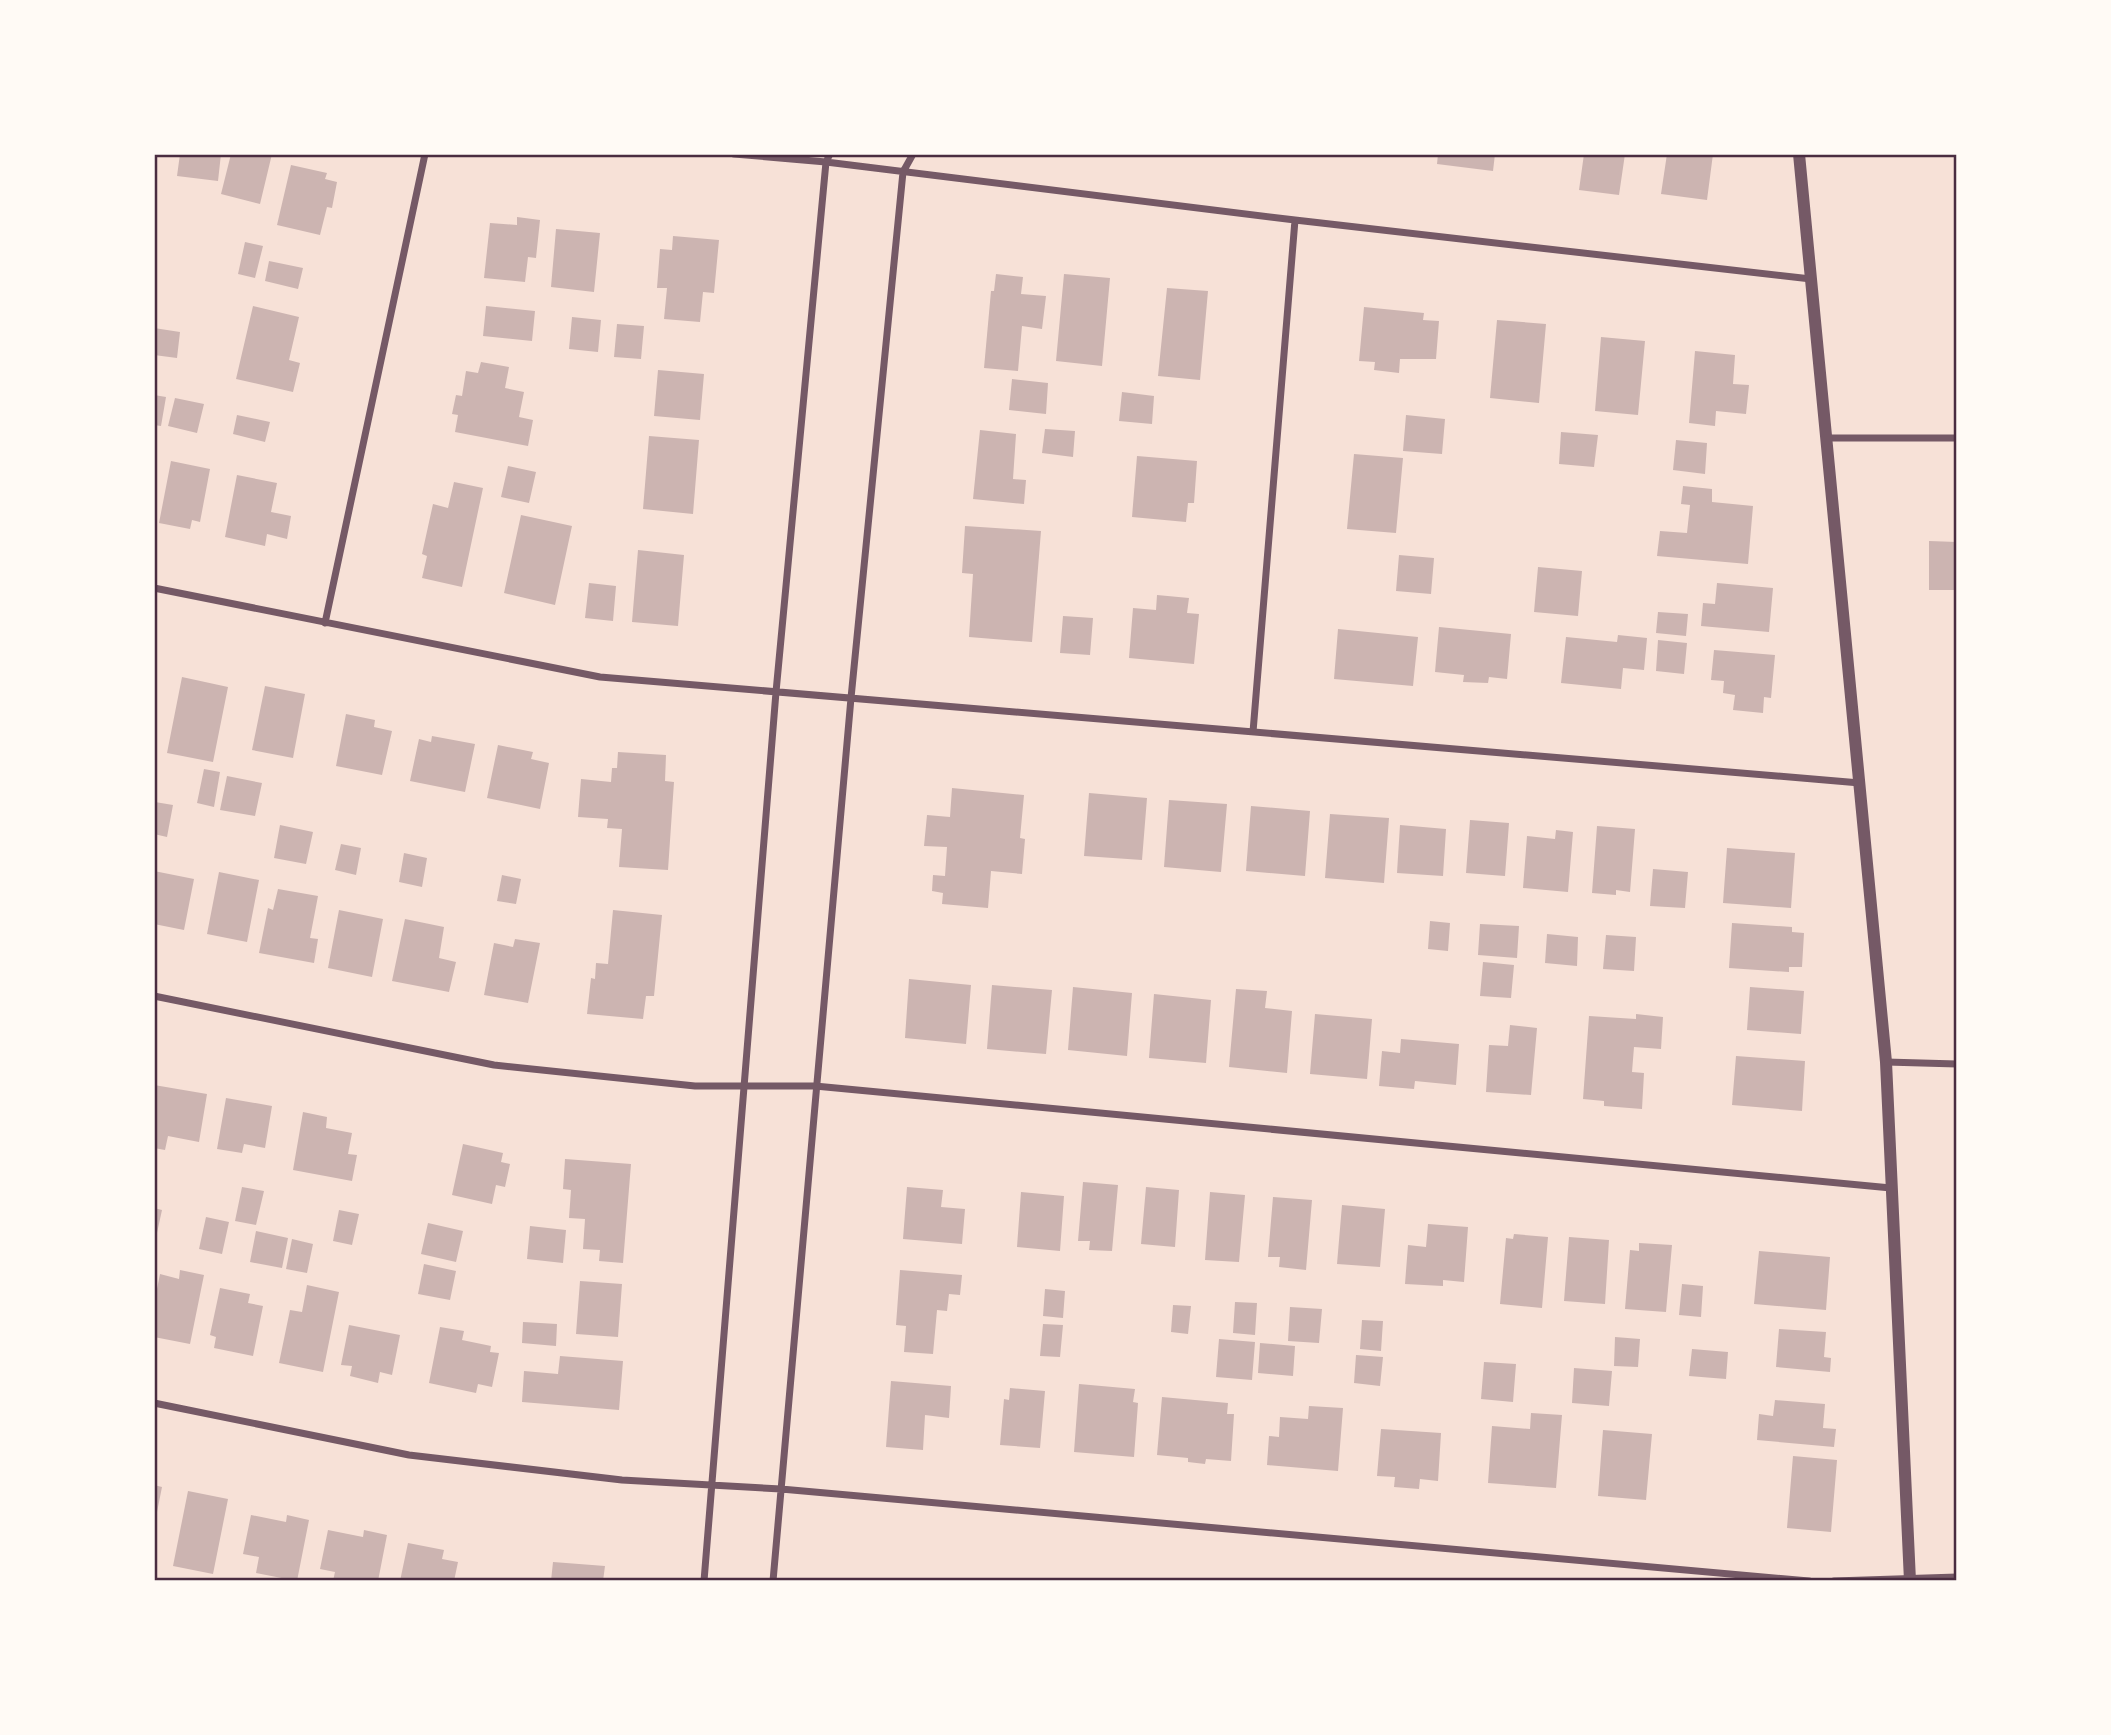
<svg xmlns="http://www.w3.org/2000/svg" width="2111" height="1735" font-family="'Exo 2',sans-serif">
	<style>
		.building { fill: #ccb4b1 }
		.lines { fill: none; stroke-linecap: round; stroke-linejoin: round }
		.minor { stroke: #755966; stroke-width: 7 }
		.tertiary { stroke: #755966; stroke-width: 12 }
		.neatline { fill: none; stroke: #4a2c40; stroke-width: 2.5 }
	</style>
	<rect width="100%" height="100%" fill="#f7e1d7"/>
	<path class="building" d="M180 154H221L218 181 177 176Z
		M231 154H272L260 204 221 194Z
		M1438 154H1495L1493 171 1437 164Z
		M1584 154H1625L1619 195 1579 190Z
		M1667 154H1713L1707 200 1661 194Z
		M291 165 327 173 325 179 337 182 332 208 327 207 320 235 277 225Z
		M517 217 540 220 536 258 528 257 525 282 484 278 490 223 517 225Z
		M556 229 600 233 594 292 551 287Z
		M673 236 719 240 714 293 703 292 700 322 664 319 667 288H657L660 249 672 250Z
		M245 242 263 246 255 278 238 274Z
		M269 261 303 268 298 289 265 281Z
		M996 274 1023 277 1021 294 1046 296 1042 329 1022 326 1018 371 984 368 991 291H994Z
		M1064 274 1110 278 1102 366 1056 361Z
		M1167 288 1208 291 1200 380 1158 376Z
		M253 306 299 317 289 360 300 363 293 392 236 379Z
		M486 306 535 311 532 341 483 336Z
		M1364 307 1424 313 1423 320 1439 321 1436 359H1400L1399 373 1374 370 1375 362 1359 361Z
		M572 317 601 320 598 352 569 349Z
		M1497 320 1546 324 1539 403 1490 398Z
		M617 324 644 326 641 359 614 357Z
		M154 328 180 332 177 358 154 355Z
		M1601 337 1645 341 1638 415 1595 411Z
		M1695 351 1735 355 1733 384 1749 385 1746 414 1716 411 1715 426 1689 423Z
		M481 362 509 367 505 388 524 392 519 417 533 420 528 446 455 432 458 415 452 414 456 395 462 396 466 371 478 373Z
		M658 370 704 374 700 420 654 416Z
		M1012 379 1048 383 1046 414 1009 410Z
		M1122 392 1154 396 1152 424 1119 421Z
		M154 395 166 397 161 426 154 425Z
		M175 398 204 404 197 433 168 426Z
		M237 415 270 422 265 442 233 434Z
		M1406 415 1445 419 1442 454 1403 451Z
		M1045 429 1075 431 1073 457 1042 453Z
		M980 430 1016 434 1013 479 1026 480 1024 504 973 499Z
		M1561 432 1598 435 1594 467 1559 464Z
		M649 436 699 440 693 514 643 509Z
		M1676 440 1707 443 1705 474 1673 470Z
		M1354 454 1403 458 1396 533 1347 529Z
		M1137 456 1197 461 1194 503H1188L1186 522 1132 517Z
		M171 461 210 469 200 522 192 520 190 529 159 523Z
		M508 466 536 472 529 503 501 497Z
		M237 475 277 483 271 512 291 516 287 539 267 534 265 546 225 537Z
		M454 482 483 488 462 587 422 578 427 556 422 554 433 504 448 508Z
		M1683 486 1712 489V502L1753 506 1748 564 1657 556 1660 531 1687 533 1690 505 1681 504Z
		M521 515 572 526 555 605 504 593Z
		M965 526 1041 531 1032 642 969 637 973 574 962 573Z
		M1929 541 1957 542V590H1929Z
		M638 550 684 555 678 626 632 622Z
		M1399 555 1434 558 1431 594 1396 591Z
		M1538 567 1582 571 1578 616 1534 612Z
		M589 583 616 586 613 621 585 618Z
		M1717 583 1773 588 1769 632 1701 626 1703 603 1715 604Z
		M1157 595 1189 598 1187 613 1199 614 1194 664 1129 658 1133 608 1156 610Z
		M1658 612 1688 614 1686 636 1656 633Z
		M1063 616 1093 618 1090 655 1060 653Z
		M1439 627 1511 634 1507 679 1489 677 1488 683 1463 682 1464 675 1435 672Z
		M1338 629 1418 637 1413 686 1334 679Z
		M1618 635 1647 638 1644 670 1623 668 1621 689 1561 683 1566 637 1617 642Z
		M1658 640 1687 643 1684 674 1656 671Z
		M1714 650 1775 655 1771 698 1764 697 1763 713 1733 710 1735 695 1723 693 1724 681 1711 680Z
		M182 677 228 687 213 762 167 753Z
		M265 686 305 694 293 758 252 750Z
		M346 714 375 720 374 727 392 731 382 775 336 766Z
		M432 736 475 744 465 792 410 781 419 739 431 742Z
		M498 745 533 752 531 759 549 763 540 809 487 798Z
		M618 752 666 755 665 781 674 782 668 870 619 867 622 829 607 828 608 819 578 817 581 779 611 782 612 768H617Z
		M204 769 220 772 214 807 197 803Z
		M227 776 262 783 255 816 220 810Z
		M952 788 1024 795 1020 838 1025 839 1022 874 991 871 988 908 942 904 943 893 932 891 933 875 945 876 947 847 924 846 927 815 950 817Z
		M1089 793 1147 798 1142 860 1084 856Z
		M1169 800 1227 804 1221 872 1164 867Z
		M155 802 173 805 167 837 154 834Z
		M1251 806 1310 811 1305 876 1246 871Z
		M1330 814 1389 818 1384 883 1325 878Z
		M1470 820 1509 823 1505 876 1466 873Z
		M280 825 313 832 306 864 274 858Z
		M1400 825 1446 829 1443 876 1397 873Z
		M1597 826 1635 829 1630 892 1616 890V895L1592 893Z
		M1556 830 1573 832 1568 892 1523 888 1527 836 1555 839Z
		M341 844 361 848 356 875 335 870Z
		M1727 848 1795 853 1791 908 1723 903Z
		M404 853 427 858 422 887 399 882Z
		M1653 869 1688 872 1685 908 1650 906Z
		M154 871 194 879 184 930 154 924Z
		M219 872 259 880 247 942 207 934Z
		M502 875 521 879 516 904 497 901Z
		M278 889 318 896 310 938 318 939 314 963 259 953 268 908 273 910Z
		M339 910 383 919 372 977 328 968Z
		M613 910 662 915 654 996H646L643 1019 587 1014 591 978 595 979 596 963 608 964Z
		M405 919 444 927 439 958 456 962 449 992 392 981Z
		M1430 921 1450 923 1448 951 1428 949Z
		M1732 923 1792 927V932L1804 933 1802 967H1789V972L1729 968Z
		M1480 924 1519 926 1517 958 1478 955Z
		M1547 934 1578 937 1577 966 1545 963Z
		M1606 935 1636 937 1634 971 1603 969Z
		M515 939 540 943 528 1003 484 995 494 943 513 947Z
		M1483 962 1514 965 1511 998 1480 996Z
		M909 979 971 985 966 1044 905 1038Z
		M992 985 1052 990 1046 1054 987 1049Z
		M1073 987 1132 993 1127 1056 1068 1050Z
		M1750 987 1804 991 1801 1034 1747 1030Z
		M1236 989 1267 991 1265 1008 1292 1011 1287 1073 1229 1067Z
		M1154 994 1211 1000 1206 1063 1149 1058Z
		M1315 1014 1372 1019 1367 1079 1310 1074Z
		M1636 1014 1663 1017 1661 1049 1634 1047 1632 1072 1644 1073 1642 1109 1604 1106V1101L1583 1099 1589 1016 1636 1019Z
		M1510 1025 1537 1028 1531 1095 1486 1092 1489 1045 1508 1046Z
		M1401 1039 1459 1044 1456 1085 1415 1081 1414 1089 1379 1086 1382 1051 1400 1053Z
		M1736 1056 1805 1061 1802 1111 1732 1105Z
		M154 1085 207 1094 199 1142 168 1136 165 1150 154 1148Z
		M226 1098 272 1106 265 1148 244 1144 242 1153 217 1149Z
		M303 1112 327 1117 326 1128 352 1133 348 1154 357 1155 352 1181 293 1170Z
		M463 1144 503 1153 501 1162 510 1164 505 1187 496 1185 492 1204 452 1195Z
		M565 1159 631 1164 623 1263 599 1261 600 1250 583 1249 585 1219 569 1218 571 1190 563 1189Z
		M1083 1182 1118 1185 1112 1251 1089 1250 1090 1241H1078Z
		M242 1187 264 1191 256 1225 235 1221Z
		M907 1187 943 1190 941 1207 965 1209 962 1244 903 1239Z
		M1146 1187 1179 1190 1175 1247 1141 1244Z
		M1021 1192 1064 1196 1060 1251 1017 1247Z
		M1210 1192 1245 1195 1239 1262 1205 1260Z
		M1273 1197 1312 1200 1306 1270 1279 1267 1280 1257H1268Z
		M1342 1205 1385 1209 1380 1267 1337 1264Z
		M154 1208 162 1210 155 1242H154Z
		M339 1210 359 1214 352 1245 333 1241Z
		M206 1217 229 1222 222 1254 199 1249Z
		M428 1223 463 1231 456 1262 421 1254Z
		M1428 1224 1468 1227 1464 1282 1443 1280V1286L1405 1284 1408 1245 1426 1247Z
		M530 1226 566 1230 563 1263 527 1259Z
		M256 1231 288 1238 282 1268 250 1262Z
		M1514 1234 1548 1237 1542 1308 1500 1304 1506 1238 1513 1239Z
		M1569 1237 1609 1240 1605 1304 1564 1301Z
		M292 1239 313 1244 307 1273 286 1269Z
		M1639 1243 1672 1245 1666 1312 1625 1309 1630 1250 1639 1251Z
		M1759 1251 1830 1257 1826 1310 1754 1304Z
		M424 1264 456 1271 450 1300 418 1294Z
		M180 1270 204 1275 190 1344 154 1337V1304L160 1274 179 1279Z
		M900 1270 962 1275 960 1295 949 1294 947 1311 937 1310 933 1354 904 1352 906 1326 896 1325Z
		M580 1281 622 1284 618 1337 576 1334Z
		M1682 1284 1703 1286 1701 1317 1679 1315Z
		M307 1285 339 1292 323 1372 279 1363 290 1310 302 1312Z
		M220 1288 250 1294 248 1303 263 1306 253 1356 214 1348 216 1337 210 1335Z
		M1045 1289 1065 1291 1063 1318 1043 1316Z
		M1235 1302 1257 1303 1255 1335 1233 1333Z
		M1173 1305 1191 1306 1188 1334 1171 1332Z
		M1290 1307 1322 1309 1319 1343 1288 1341Z
		M1362 1320 1383 1321 1381 1351 1360 1349Z
		M523 1322 557 1324 556 1346 522 1343Z
		M1043 1324 1063 1325 1060 1357 1040 1356Z
		M349 1325 400 1335 392 1375 380 1372 378 1383 350 1376 352 1366 341 1365Z
		M440 1327 464 1331 462 1340 491 1346 490 1352 499 1353 492 1387 478 1384 476 1393 429 1383Z
		M1779 1329 1826 1332 1824 1357 1831 1358 1830 1372 1776 1367Z
		M1615 1337 1640 1339 1638 1367 1614 1366Z
		M1219 1339 1255 1342 1252 1380 1216 1377Z
		M1260 1343 1295 1346 1293 1376 1258 1373Z
		M1692 1349 1728 1352 1726 1379 1689 1376Z
		M1356 1355 1383 1357 1380 1386 1354 1383Z
		M560 1356 623 1361 619 1410 522 1402 524 1371 558 1374Z
		M1484 1362 1516 1364 1513 1402 1481 1399Z
		M1574 1368 1612 1371 1609 1406 1572 1403Z
		M891 1381 951 1386 949 1418 925 1415 923 1450 886 1447Z
		M1079 1384 1135 1389 1133 1402 1138 1403 1134 1457 1074 1452Z
		M1010 1388 1045 1391 1040 1448 1000 1445 1004 1399 1009 1400Z
		M1162 1397 1228 1403 1227 1414H1234L1231 1461 1206 1459 1205 1464 1188 1462V1458L1157 1455Z
		M1775 1400 1825 1404 1823 1428 1836 1429 1834 1447 1757 1440 1759 1414 1773 1416Z
		M1309 1406 1343 1408 1338 1471 1267 1465 1269 1436 1279 1437 1280 1417 1308 1419Z
		M1531 1413 1562 1415 1556 1488 1488 1483 1492 1426 1530 1429Z
		M1381 1429 1441 1433 1438 1481 1420 1479 1419 1489 1394 1487 1395 1477 1377 1476Z
		M1603 1430 1652 1434 1646 1500 1598 1496Z
		M1793 1456 1837 1460 1831 1532 1787 1528Z
		M154 1485 162 1487 155 1522H154Z
		M188 1491 228 1499 213 1574 173 1566Z
		M251 1515 286 1522 287 1515 309 1520 297 1581 256 1573 259 1557 243 1554Z
		M328 1530 363 1537 364 1530 387 1535 378 1581H333L335 1572 320 1569Z
		M408 1543 444 1550 442 1559 458 1562 454 1581H400Z
		M553 1562 605 1566 603 1581H551Z"/>
	<g class="lines">
		<path class="minor" d="M734 154 826 162 1295 220 1811 279
			M1827 438H1957
			M154 588 600 677 1860 783
			M325 623 425 154
			M1253 732 1295 220
			M154 996 494 1065 695 1086H815L1891 1188
			M1886 1062 1957 1064
			M154 1403 409 1455 622 1480 781 1489 1809 1581
			M704 1581 776 692 826 162 830 154
			M773 1581 851 698 903 172 913 154
			M1834 1581 1957 1577"/>
		<path class="tertiary" d="M1799 154 1886 1062 1910 1581"/>
	</g>
	<rect width="2111" height="1735" fill="none" stroke="#fffaf5" stroke-width="312"/>
	<rect x="156" y="156" width="1799" height="1423" class="neatline"/>
</svg>
